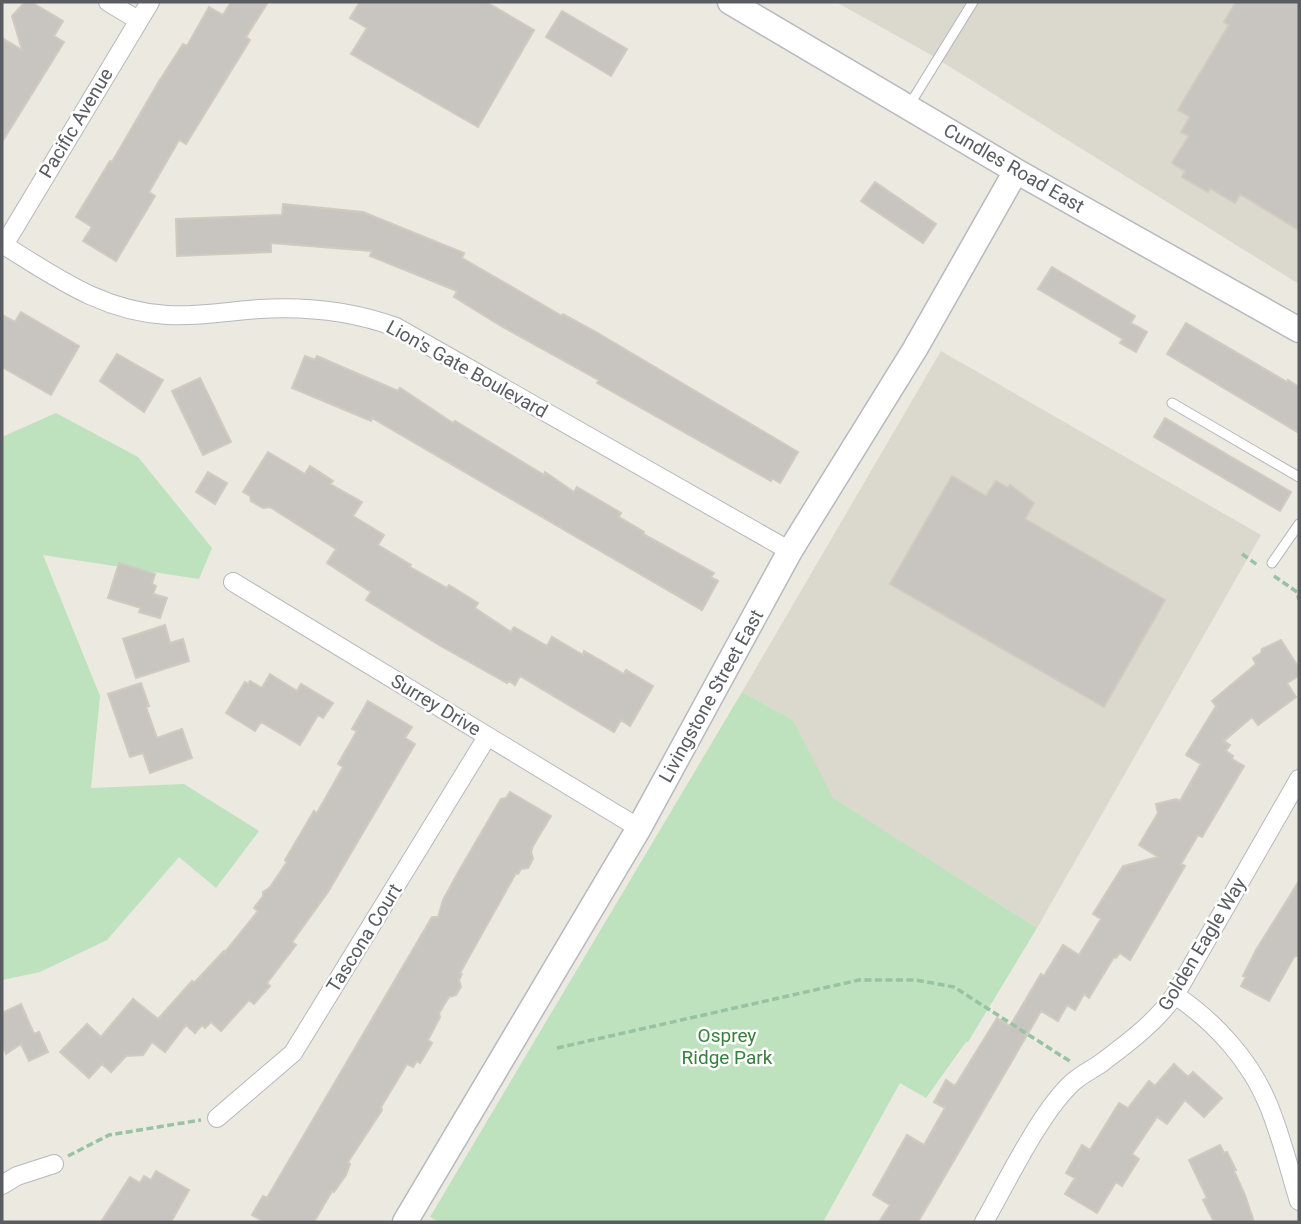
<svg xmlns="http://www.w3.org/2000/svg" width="1301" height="1224" font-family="Roboto,sans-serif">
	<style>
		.education { fill: #dbd8ce }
		.green { fill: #bee2bd }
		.building { fill: #c8c5c0; stroke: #d0cabf; stroke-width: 2 }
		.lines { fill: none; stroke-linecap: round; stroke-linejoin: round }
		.lane-casing { stroke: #b6b8bd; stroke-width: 11 }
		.street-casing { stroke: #b6b8bd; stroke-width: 20 }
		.secondary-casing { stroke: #b6b9bf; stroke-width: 27 }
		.path { stroke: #97c3a3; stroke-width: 3.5; stroke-dasharray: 7 3.5; stroke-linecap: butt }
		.lane { stroke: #fff; stroke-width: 9 }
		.street { stroke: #fff; stroke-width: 18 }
		.secondary { stroke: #fff; stroke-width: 24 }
		.labels { text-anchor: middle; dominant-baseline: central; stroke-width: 5; stroke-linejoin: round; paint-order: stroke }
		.street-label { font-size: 19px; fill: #595c61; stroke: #fff }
		.park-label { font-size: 19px; fill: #38813a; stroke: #fff }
	</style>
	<rect width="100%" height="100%" fill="#ebe9e0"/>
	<path class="education" d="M836 2H1299V284L926 52Z
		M941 351 1261 535 1037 928 832 798 793 720 742 692Z"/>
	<path class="green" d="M56 413 138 457 212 548 199 579 43 555 100 696 91 788 184 784 259 831 216 888 179 857 107 940 40 972 2 980V437Z
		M742 692 793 720 833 798 1037 928 968 1042H966L926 1098 900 1083 823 1222H439L430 1217Z"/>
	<path class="building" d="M25 2H31L63 21 54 36 64 42 2 142V38L22 50 12 16Z
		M231 2H268L246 37 250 40 186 144 179 140 149 192 155 196 116 261 83 241 92 227 76 217 110 161 112 162 158 83 183 44 187 46 209 7 223 15Z
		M360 2H486L534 30 478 127 351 54 367 28 350 18Z
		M1236 2H1299V230L1240 194 1235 203 1210 188 1208 192 1182 177 1185 171 1172 163 1189 136 1181 132 1190 117 1178 110 1229 25 1224 22Z
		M562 11 627 49 611 76 546 37Z
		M875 182 936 224 923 243 861 201Z
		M283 204 363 212 464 253 462 258 562 316 563 314 596 332 798 452 780 483 772 478 771 481 597 383 599 380 501 326 454 297 457 291 370 256 372 251 271 243V252L177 256 176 219 282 215Z
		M1052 267 1135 316 1131 323 1147 332 1136 352 1120 343 1123 339 1038 289Z
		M21 312 79 346 51 395 2 367V315L15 322Z
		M1186 323 1287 382 1288 380 1299 387V433L1167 354Z
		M117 354 163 380 144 412 100 381Z
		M305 356 315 360 317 356 398 391 400 388 453 423 455 421 544 475 545 472 574 492 577 487 621 513 619 517 644 532 643 534 714 573 711 577 718 581 702 610 372 418 371 421 292 388Z
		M200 378 231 442 203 455 172 391Z
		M1165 418 1291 492 1280 511 1154 437Z
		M268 452 305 474 310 466 333 481 330 484 362 502 353 516 384 535 378 545 411 565 410 567 447 588 449 585 478 603 475 608 511 632 514 627 547 646 552 637 583 655 584 651 624 674 626 670 653 686 630 726 621 720 614 732 520 676 515 685 509 681 507 683 439 645 366 600 371 592 327 563 336 549 270 507 263 508 251 501 250 496 243 492Z
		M208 472 227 483 215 504 196 492Z
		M952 476 986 496 996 481 1008 488 1010 485 1034 503 1025 519 1165 600 1104 707 890 584Z
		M119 563 155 574 152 584 156 586 153 594 167 598 160 618 139 612 141 608 108 598Z
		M165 625 170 643 183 639 189 661 136 678 123 639Z
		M1281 640 1299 668V676L1287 683 1296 697 1258 725 1252 717 1224 741 1230 745 1226 751 1233 756 1232 759 1244 766 1202 837 1198 835 1181 864 1185 866 1130 960 1120 953 1116 958 1114 957 1089 998 1084 994 1075 1010 1067 1005 1058 1021 1041 1011 918 1222H879L890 1205 873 1195 907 1135 924 1145 945 1108 934 1102 946 1080 955 1086 997 1018 1010 1026 1041 974 1044 976 1063 945 1079 955 1101 919 1093 914 1123 866 1158 857 1139 845 1158 813 1156 804 1176 799 1180 801 1201 764 1186 755 1216 706 1212 701 1256 664 1253 658 1261 653 1262 649Z
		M270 674 297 691 301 684 333 703 323 718 318 715 300 745 261 722 255 731 226 713 245 682 248 684 250 681 262 688Z
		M141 683 149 706 146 707 157 738 182 729 192 758 150 773 143 753 130 757 108 694Z
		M368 701 412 727 405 738 415 744 328 892 292 942 296 945 267 983 270 986 254 1004 249 1000 221 1031 211 1022 205 1028 202 1025 195 1033 186 1025 165 1052 152 1042 143 1055 126 1056 111 1072 102 1064 89 1078 60 1052 87 1024 101 1037 133 999 158 1019 192 981 194 983 224 951 225 952 258 911 254 908 263 896V892L270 887 287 862 285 860 314 811 317 813 343 767 338 764 357 731 352 729Z
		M510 792 551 816 533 846 531 852 533 859 528 868 521 869 518 874 516 873 460 973 462 974 459 980 461 987 456 995 449 997 439 1013 440 1017 428 1040 432 1043 420 1063 417 1061 413 1067 407 1064 381 1107 382 1110 348 1162 350 1164 346 1175 334 1192 332 1191 314 1222H264L252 1215 263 1196 267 1198 432 917H438L443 900 460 869 501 799 506 798Z
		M1299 881V955L1294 957 1269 1001 1241 986 1246 977 1243 976 1256 950Z
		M21 1004 34 1034 39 1032 48 1052 29 1061 21 1044 6 1054 2 1044V1013Z
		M1174 1064 1188 1077 1193 1072 1222 1098 1204 1117 1185 1100 1167 1124 1157 1117 1132 1154 1139 1159 1122 1186 1116 1182 1097 1213 1065 1194 1075 1178 1066 1173 1082 1145 1090 1150 1119 1103 1128 1108 1149 1081 1155 1086Z
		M1220 1145 1224 1153 1227 1152 1236 1170 1234 1171 1245 1195 1254 1222H1214L1203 1200 1207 1198 1189 1160Z
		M156 1171 189 1190 171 1222H101L130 1177 140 1183 144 1176 151 1180Z"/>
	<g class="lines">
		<defs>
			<path id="lane" d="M910 104 973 2
				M1172 403 1299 477
				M1272 563 1299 524"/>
			<path id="street" d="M108 2 138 20
				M2 244C56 277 101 311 167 315 198 317 229 311 259 309 306 306 352 311 396 327L790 551
				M4 245 150 2
				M233 582 639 828
				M1175 995C1214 1021 1250 1060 1268 1104 1281 1135 1289 1169 1299 1201
				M217 1118 293 1053 487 737
				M2 1185 17 1176 54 1164
				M984 1222C1007 1182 1040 1112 1073 1082 1081 1075 1091 1070 1100 1064 1128 1043 1154 1024 1175 995L1299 779"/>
			<path id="secondary" d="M730 2 1016 171 1299 330
				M405 1222 639 828 790 551 915 349 1016 171"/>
		</defs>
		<use href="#lane" class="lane-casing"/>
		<use href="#street" class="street-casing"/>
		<use href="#secondary" class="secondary-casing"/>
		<path class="path" d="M1242 554 1259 566
			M1274 576 1297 592 1299 600
			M557 1048 859 980H916L954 987 1071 1062
			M68 1156 109 1135 201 1120"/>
		<use href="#lane" class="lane"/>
		<use href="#street" class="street"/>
		<use href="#secondary" class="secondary"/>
	</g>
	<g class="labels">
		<g class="street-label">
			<text transform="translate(76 123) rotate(-59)">Pacific Avenue</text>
			<text transform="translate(1014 168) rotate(30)">Cundles Road East</text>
			<text transform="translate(467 369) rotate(29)">Lion's Gate Boulevard</text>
			<text transform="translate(711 696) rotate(-61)">Livingstone Street East</text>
			<text transform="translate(436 705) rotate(31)">Surrey Drive</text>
			<text transform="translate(364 938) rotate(-58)">Tascona Court</text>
			<text transform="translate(1202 944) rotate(-59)">Golden Eagle Way</text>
		</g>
		<g class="park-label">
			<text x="727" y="1035">Osprey<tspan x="727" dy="22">Ridge Park</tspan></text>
		</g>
	</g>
	<rect width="1301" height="1224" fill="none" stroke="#595c61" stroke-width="7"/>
</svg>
